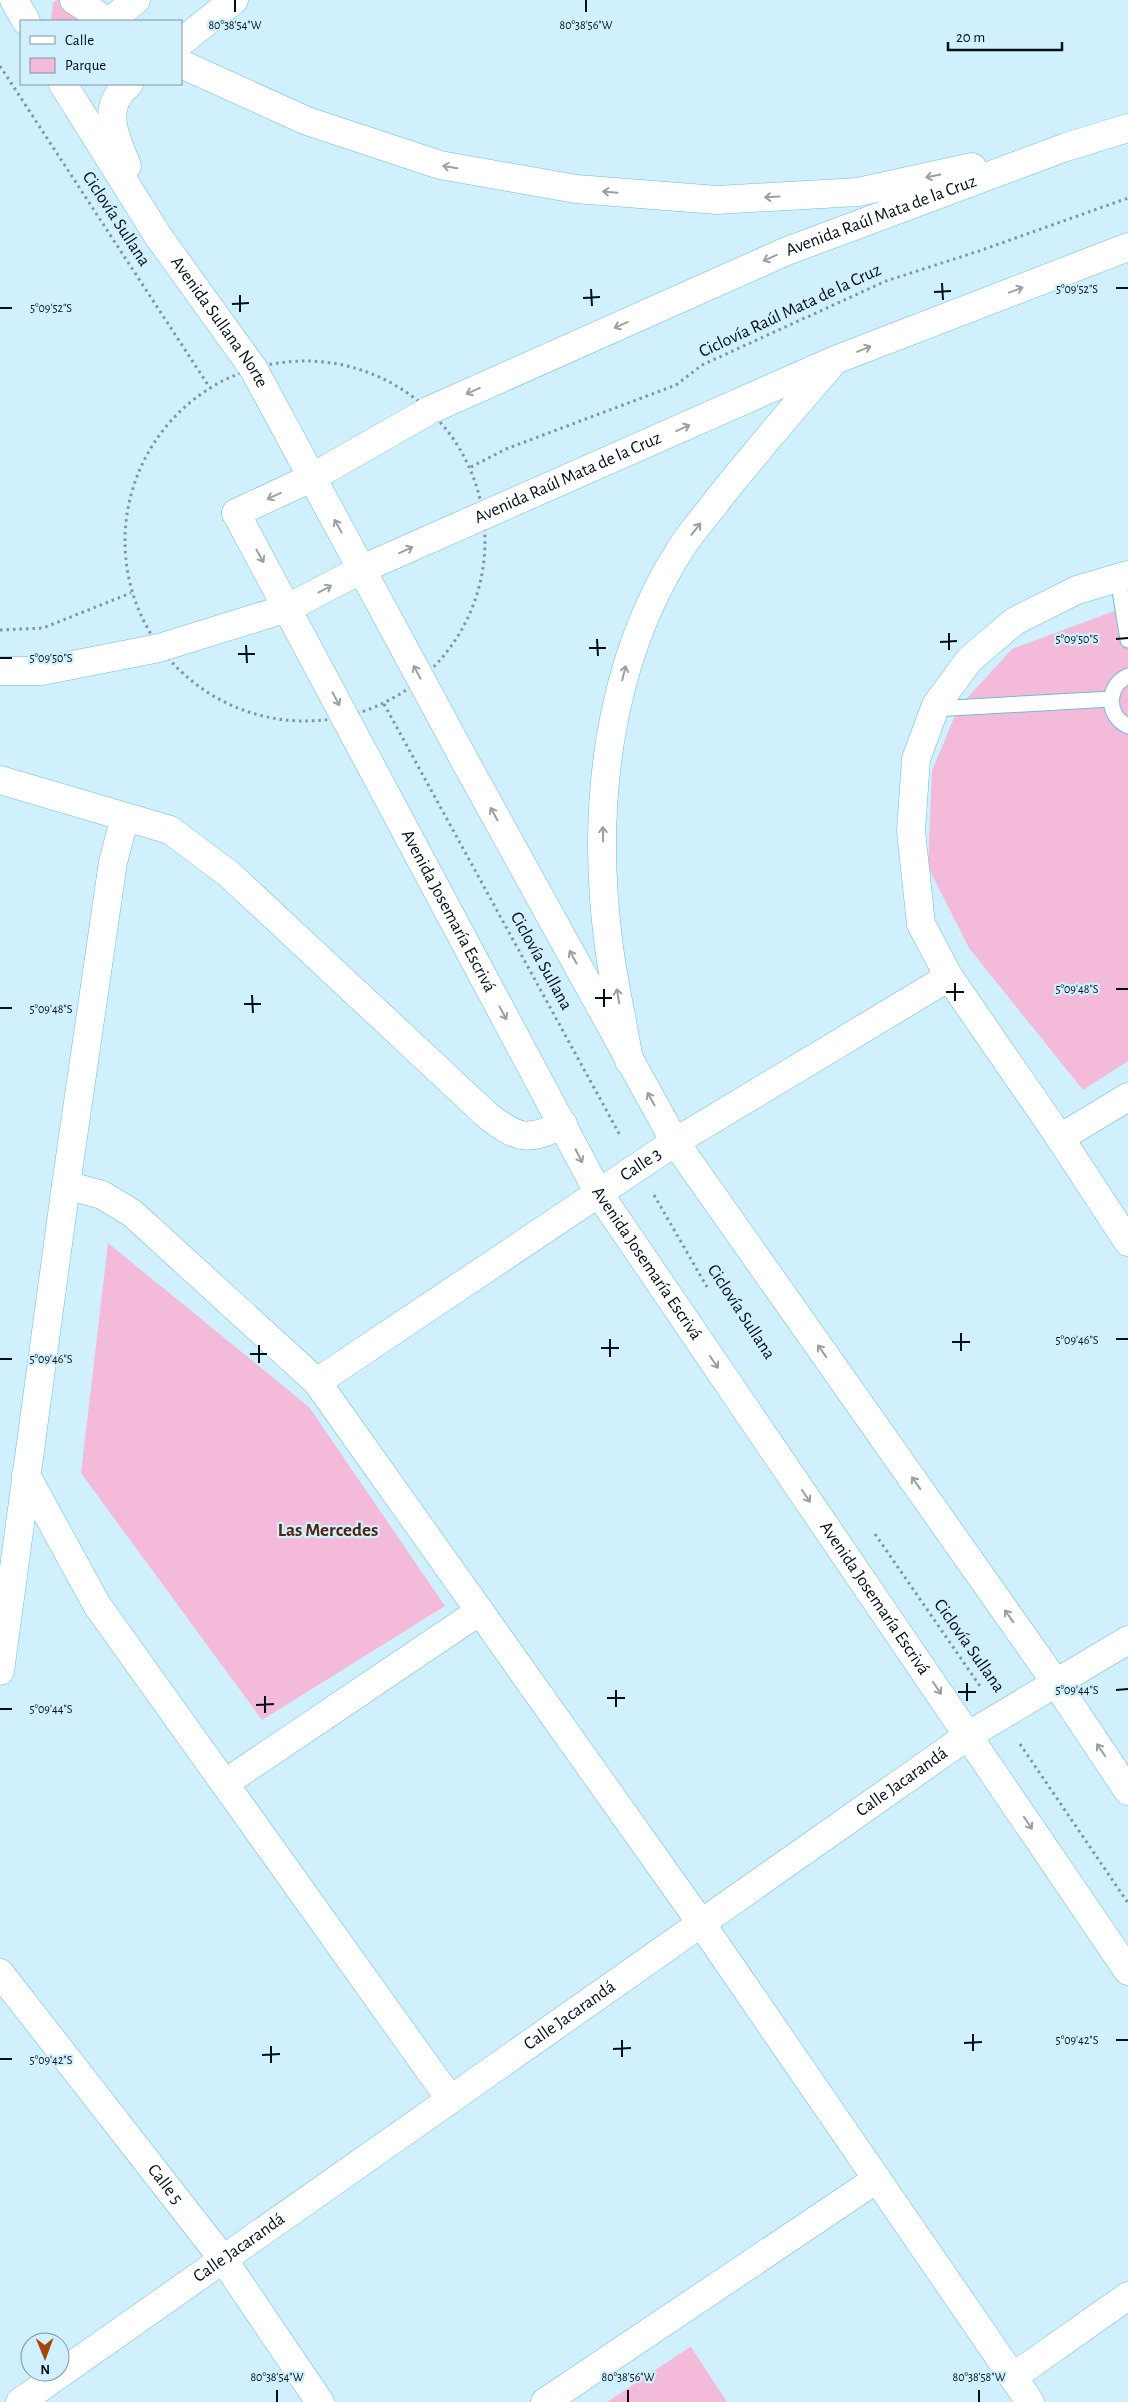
<svg xmlns="http://www.w3.org/2000/svg" width="1128" height="2402" font-family="'Alegreya Sans',sans-serif">
	<style>
		.green { fill: #f4bada }
		.lines { fill: none; stroke-linecap: round; stroke-linejoin: round }
		.lane-casing { stroke: #6abddd; stroke-width: 17 }
		.street-casing { stroke: #6abddd; stroke-width: 29 }
		.secondary-casing { stroke: #6abddd; stroke-width: 29 }
		.primary-casing { stroke: #6abddd; stroke-width: 29 }
		.path { stroke: #7d96a1; stroke-width: 3; stroke-dasharray: 2.5 4; stroke-linecap: butt }
		.lane { stroke: #fff; stroke-width: 15 }
		.street { stroke: #fff; stroke-width: 28 }
		.secondary { stroke: #fff; stroke-width: 28 }
		.primary { stroke: #fff; stroke-width: 28 }
		.oneway { stroke: #999fa2 }
		.ticks { fill: none; stroke: #000e17; stroke-width: 2 }
		.labels { text-anchor: middle; dominant-baseline: central; stroke-width: 4.5; stroke-linejoin: round; paint-order: stroke }
		.street-label { font-size: 18px; fill: #000e17; stroke: #d0f0fd }
		.neighbourhood-label { font-size: 19px; font-weight: bold; fill: #53230a; stroke: #d0f0fd }
		.ticks-label { font-size: 12px; text-anchor: middle; fill: #000e17; stroke: #d0f0fd; stroke-width: 4.5; stroke-linejoin: round; paint-order: stroke }
	</style>
	<rect width="100%" height="100%" fill="#d0f0fd"/>
	<path class="green" d="M57 0H63L99 21H51L53 3Z
		M1128 606V1061L1083 1090 969 948 928 867 932 771 958 708 1012 649Z
		M108 1243 309 1407 445 1606 262 1720 81 1473Z
		M691 2347 727 2402H607L690 2347Z"/>
	<g class="lines">
		<defs>
			<path id="lane" d="M1118 578 1128 640
				M1128 676C1106 686 1106 716 1128 726
				M934 709 1111 699"/>
			<g id="street">
				<path d="M1128 575 1077 590 1015 621 970 659 936 705 916 759 911 831 921 924 949 977 1060 1138 1128 1242"/>
				<path d="M0 780 170 830 230 875 488 1116C518 1139 528 1142 563 1124"/>
				<path d="M1060 1138 1128 1097"/>
				<path d="M66 1185 102 1195 132 1213 317 1382 701 1923 1030 2402"/>
				<path id="s1" d="M317 1382 675 1142 949 977"/>
				<path d="M26 1475 97 1605 450 2099"/>
				<path d="M0 1671 66 1185 113 862 125 817"/>
				<path d="M1056 1683 1128 1640"/>
				<path d="M225 1783 480 1611"/>
				<path id="s2" d="M0 1973 223 2259 320 2402"/>
				<path d="M1013 2377 1128 2296"/>
				<path id="s3" d="M20 2402 969 1735"/>
				<path d="M545 2402 877 2179"/>
			</g>
			<g id="secondary">
				<path d="M14 0 26 21"/>
				<path d="M110 21 136 0"/>
				<path d="M181 42 234 0"/>
				<path id="s4" d="M63 84 158 236 253 368 466 763 675 1142 1056 1683 1128 1791"/>
				<path d="M127 166C116 137 99 108 129 84"/>
				<path id="s5" d="M236 513 598 1192 1128 1971"/>
				<path d="M969 1735 1056 1683"/>
			</g>
			<g id="primary">
				<path d="M74 0 107 21"/>
				<path d="M181 64 307 121 440 165 576 189 717 200 858 192 972 167"/>
				<path id="s6" d="M236 513 311 478 430 410 787 251 1066 147 1128 128"/>
				<path id="s7" d="M0 671H42L159 648 288 608 362 569 835 360 1128 247"/>
				<path d="M629 1061C623 1023 614 985 609 947 591 812 606 665 681 548 691 532 705 517 716 502 752 456 791 411 829 367"/>
			</g>
		</defs>
		<use href="#lane" class="lane-casing"/>
		<use href="#street" class="street-casing"/>
		<use href="#secondary" class="secondary-casing"/>
		<use href="#primary" class="primary-casing"/>
		<path class="path" d="M0 66 210 388
			M125 541a180 180 0 1 1 360 0a180 180 0 1 1-360 0Z
			M471 467 506 449 676 385 702 365 886 281 979 251 1128 198
			M0 630 43 628 131 593
			M384 704 621 1137
			M654 1195 707 1287
			M875 1534 982 1689
			M1020 1744 1128 1903"/>
		<use href="#lane" class="lane"/>
		<use href="#street" class="street"/>
		<use href="#secondary" class="secondary"/>
		<use href="#primary" class="primary"/>
	</g>
	<defs><path id="oneway-shaft" d="M-6 0H5M1.5-3L5.5 0L1.5 3" fill="none" stroke-width="1.6" stroke-linecap="round" stroke-linejoin="round" transform="scale(1.25)"/></defs>
	<g class="oneway">
		<use href="#oneway-shaft" transform="translate(450 167) rotate(-170)"/>
		<use href="#oneway-shaft" transform="translate(933 176) rotate(168)"/>
		<use href="#oneway-shaft" transform="translate(610 192) rotate(-175)"/>
		<use href="#oneway-shaft" transform="translate(772 197) rotate(177)"/>
		<use href="#oneway-shaft" transform="translate(770 258) rotate(156)"/>
		<use href="#oneway-shaft" transform="translate(1016 290) rotate(-21)"/>
		<use href="#oneway-shaft" transform="translate(621 325) rotate(156)"/>
		<use href="#oneway-shaft" transform="translate(864 349) rotate(-22)"/>
		<use href="#oneway-shaft" transform="translate(473 391) rotate(156)"/>
		<use href="#oneway-shaft" transform="translate(683 428) rotate(-24)"/>
		<use href="#oneway-shaft" transform="translate(274 496) rotate(155)"/>
		<use href="#oneway-shaft" transform="translate(338 526) rotate(-119)"/>
		<use href="#oneway-shaft" transform="translate(696 529) rotate(-52)"/>
		<use href="#oneway-shaft" transform="translate(406 550) rotate(-24)"/>
		<use href="#oneway-shaft" transform="translate(260 556) rotate(61)"/>
		<use href="#oneway-shaft" transform="translate(325 589) rotate(-28)"/>
		<use href="#oneway-shaft" transform="translate(417 672) rotate(-118)"/>
		<use href="#oneway-shaft" transform="translate(624 673) rotate(-76)"/>
		<use href="#oneway-shaft" transform="translate(336 699) rotate(62)"/>
		<use href="#oneway-shaft" transform="translate(494 814) rotate(-119)"/>
		<use href="#oneway-shaft" transform="translate(603 834) rotate(-91)"/>
		<use href="#oneway-shaft" transform="translate(573 957) rotate(-119)"/>
		<use href="#oneway-shaft" transform="translate(618 996) rotate(-100)"/>
		<use href="#oneway-shaft" transform="translate(503 1013) rotate(62)"/>
		<use href="#oneway-shaft" transform="translate(651 1099) rotate(-119)"/>
		<use href="#oneway-shaft" transform="translate(579 1156) rotate(63)"/>
		<use href="#oneway-shaft" transform="translate(822 1351) rotate(-125)"/>
		<use href="#oneway-shaft" transform="translate(714 1362) rotate(56)"/>
		<use href="#oneway-shaft" transform="translate(916 1483) rotate(-125)"/>
		<use href="#oneway-shaft" transform="translate(806 1496) rotate(56)"/>
		<use href="#oneway-shaft" transform="translate(1009 1616) rotate(-125)"/>
		<use href="#oneway-shaft" transform="translate(937 1688) rotate(56)"/>
		<use href="#oneway-shaft" transform="translate(1101 1750) rotate(-124)"/>
		<use href="#oneway-shaft" transform="translate(1028 1823) rotate(56)"/>
	</g>
	<path class="ticks" d="M235 0V12M586 0V12M942 283 943 300M1116 288H1128M591 289 592 306M934 292 951 291M240 295V312M583 298 600 297M232 304 249 303M0 308H12M949 633V650M597 639 598 656M1116 639 1128 638M940 642 957 641M246 645 247 663M589 648H606M238 654H255M0 658H12M955 983V1001M604 989V1007M1116 989H1128M946 992H964M252 995 253 1013M595 998H612M244 1004H261M0 1008H12M961 1333V1351M610 1339V1357M1116 1339H1128M952 1342H970M259 1345V1363M601 1348H619M250 1354H267M0 1359H12M967 1683V1701M616 1690V1707M1116 1690 1128 1689M958 1692H976M265 1696V1713M607 1698H625M256 1705 274 1704M0 1709H12M973 2034V2051M622 2040V2057M1116 2040H1128M964 2043 982 2042M271 2046V2063M613 2049 631 2048M262 2055 280 2054M0 2059H12M277 2390V2402M628 2390V2402M979 2390V2402"/>
	<g class="labels">
		<g class="street-label">
			<text stroke="none"><textPath href="#s6" startOffset="711">Avenida Raúl Mata de la Cruz</textPath></text>
			<text transform="translate(116 219) rotate(57)">Ciclovía Sullana</text>
			<text transform="translate(790 311) rotate(-25)">Ciclovía Raúl Mata de la Cruz</text>
			<text stroke="none"><textPath href="#s4" startOffset="285">Avenida Sullana Norte</textPath></text>
			<text stroke="none"><textPath href="#s7" startOffset="605">Avenida Raúl Mata de la Cruz</textPath></text>
			<text stroke="none"><textPath href="#s5" startOffset="451">Avenida Josemaría Escrivá</textPath></text>
			<text transform="translate(541 961) rotate(61)">Ciclovía Sullana</text>
			<text stroke="none"><textPath href="#s1" startOffset="390">Calle 3</textPath></text>
			<text stroke="none"><textPath href="#s5" startOffset="856">Avenida Josemaría Escrivá</textPath></text>
			<text transform="translate(741 1312) rotate(57)">Ciclovía Sullana</text>
			<text stroke="none"><textPath href="#s5" startOffset="1261">Avenida Josemaría Escrivá</textPath></text>
			<text transform="translate(969 1646) rotate(55)">Ciclovía Sullana</text>
			<text stroke="none"><textPath href="#s3" startOffset="1078">Calle Jacarandá</textPath></text>
			<text stroke="none"><textPath href="#s3" startOffset="672">Calle Jacarandá</textPath></text>
			<text stroke="none"><textPath href="#s2" startOffset="268">Calle 5</textPath></text>
			<text stroke="none"><textPath href="#s3" startOffset="268">Calle Jacarandá</textPath></text>
		</g>
		<g class="neighbourhood-label">
			<text x="328" y="1530">Las Mercedes</text>
		</g>
	</g>
	<g class="ticks-label">
		<text x="235" y="29">80°38'54"W</text>
		<text x="586" y="29">80°38'56"W</text>
		<text x="1077" y="293">5°09'52"S</text>
		<text x="51" y="312">5°09'52"S</text>
		<text x="1077" y="643">5°09'50"S</text>
		<text x="51" y="662">5°09'50"S</text>
		<text x="1077" y="993">5°09'48"S</text>
		<text x="51" y="1013">5°09'48"S</text>
		<text x="1077" y="1344">5°09'46"S</text>
		<text x="51" y="1363">5°09'46"S</text>
		<text x="1077" y="1694">5°09'44"S</text>
		<text x="51" y="1713">5°09'44"S</text>
		<text x="1077" y="2044">5°09'42"S</text>
		<text x="51" y="2064">5°09'42"S</text>
		<text x="277" y="2381">80°38'54"W</text>
		<text x="628" y="2381">80°38'56"W</text>
		<text x="979" y="2381">80°38'58"W</text>
	</g>
	<rect x="20" y="20" width="162" height="65" fill="#d0f0fd" stroke="#7d96a1"/>
	<rect x="30" y="36" width="25" height="8" fill="#ffffff" stroke="#7d96a1"/>
	<text x="65" y="45" font-size="15" fill="#000e17">Calle</text>
	<rect x="30" y="58" width="25" height="15" fill="#f4bada" stroke="#7d96a1"/>
	<text x="65" y="70" font-size="15" fill="#000e17">Parque</text>
	<g transform="translate(45 2357) rotate(179)"><circle r="24" fill="#d0f0fd" stroke="#7d96a1"/>
	<path d="M0-4L9 19L0 12L-9 19Z" fill="#a54302"/>
	<text y="-8" font-size="14" font-weight="bold" text-anchor="middle" fill="#000e17">N</text>
	</g>
	<path d="M948 42v8h114v-8" fill="none" stroke="#000e17" stroke-width="2.5"/>
	<text x="956" y="42" font-size="15" fill="#000e17" stroke="#d0f0fd" stroke-width="4" paint-order="stroke">20 m</text>
</svg>
